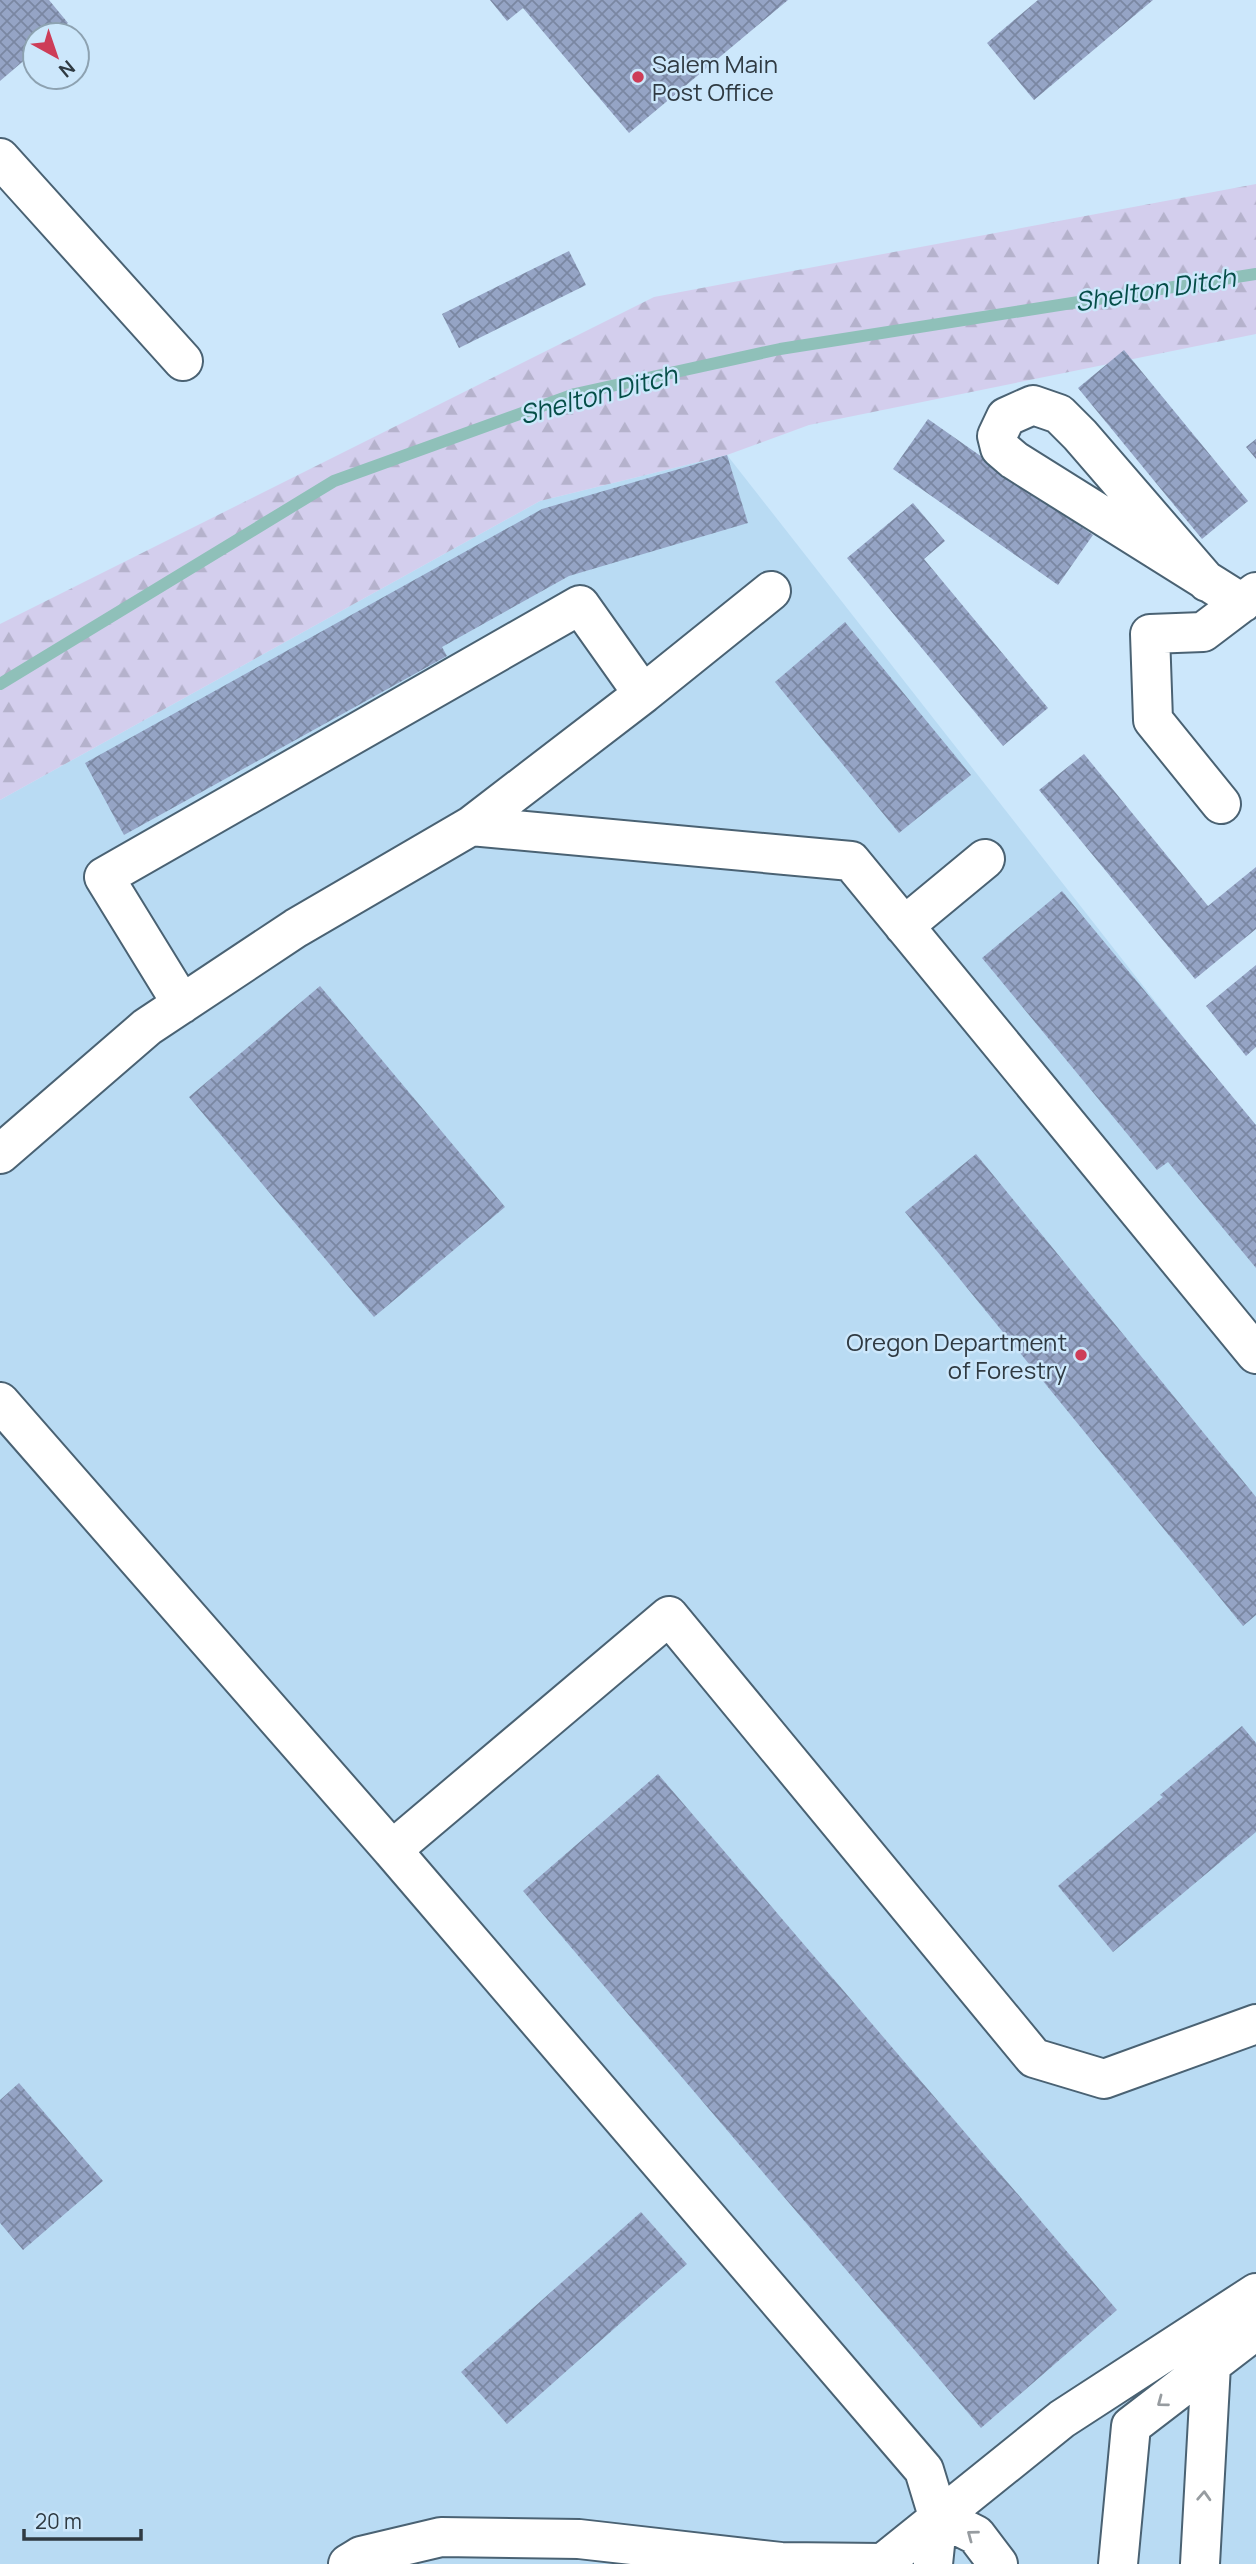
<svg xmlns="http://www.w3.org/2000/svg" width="1256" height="2564" font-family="Manrope,sans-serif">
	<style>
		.built { fill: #b9dbf3 }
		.forest { fill: url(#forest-firs) }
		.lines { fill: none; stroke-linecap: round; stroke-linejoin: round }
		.stream { stroke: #8fc0b9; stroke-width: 12 }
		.building { fill: url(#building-cross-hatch) }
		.minor-casing { stroke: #4a6273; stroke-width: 42 }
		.minor { stroke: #fff; stroke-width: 38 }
		.oneway { stroke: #979ca0 }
		.poi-dot { fill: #cd3d58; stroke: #cce7fb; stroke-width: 2.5 }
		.labels { text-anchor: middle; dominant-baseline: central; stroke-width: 5; stroke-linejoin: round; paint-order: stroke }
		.poi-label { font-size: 24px; fill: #2f3a42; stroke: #cce7fb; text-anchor: start }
		.water-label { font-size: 26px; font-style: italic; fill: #054e48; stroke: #cce7fb }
	</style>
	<defs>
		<pattern id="forest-firs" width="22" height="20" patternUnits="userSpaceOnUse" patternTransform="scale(1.75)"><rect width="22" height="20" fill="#d3ceed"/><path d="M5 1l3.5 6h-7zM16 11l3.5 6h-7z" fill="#b5b2cc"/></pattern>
		<pattern id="building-cross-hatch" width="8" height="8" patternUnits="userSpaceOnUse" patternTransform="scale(1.75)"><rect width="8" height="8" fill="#95a4c5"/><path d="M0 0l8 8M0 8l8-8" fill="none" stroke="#7a87a2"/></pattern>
	</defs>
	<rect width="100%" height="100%" fill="#cce7fb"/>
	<path class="built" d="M727 455 1256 1130V2564H0V800L540 501Z"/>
	<path class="forest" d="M1256 184V334L809 425 727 455 540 501 0 800V624L654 297Z"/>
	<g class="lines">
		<path class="stream" d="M0 684 334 481 575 394 780 349 1256 274"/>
	</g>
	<path class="building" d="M0 0H49L68 23 54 35H35V51L0 81Z
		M490 0H788L629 133 523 8 507 21Z
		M1038 0H1153L1034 100 987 43Z
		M569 251 586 285 459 348 442 314Z
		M1124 350 1248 501 1202 539 1078 388Z
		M928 419 1093 535 1058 585 893 469Z
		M1256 439V459L1246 447Z
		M727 455 748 523 569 576 442 647 447 656 124 835 85 763 542 509Z
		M913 503 945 541 924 559 1048 708 1003 746 847 558Z
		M845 622 971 775 899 833 775 682Z
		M1084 754 1208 906 1256 867V929L1195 979 1039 790Z
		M1062 891 1256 1125V1268L1168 1162 1157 1170 982 958Z
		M1256 965V1047L1246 1056 1206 1006Z
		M320 986 505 1207 374 1317 189 1097Z
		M976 1154 1256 1497V1615L1243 1626 905 1212Z
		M1242 1726 1256 1743V1832L1113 1952 1058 1886 1163 1797 1160 1795Z
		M658 1774 1117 2310 981 2428 523 1891Z
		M19 2083 103 2181 23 2250 0 2223V2100Z
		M641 2212 687 2264 507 2424 461 2372Z"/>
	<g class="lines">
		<defs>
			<path id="minor" d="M0 158 183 361
				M1207 582 1080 435 1059 414 1033 405 1006 417 997 436 1000 448 1014 460 1242 603
				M643 694 771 591
				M1221 804 1153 720 1150 634 1203 632 1256 592
				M904 926 985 859
				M182 1004 104 877 580 605 643 694 471 826
				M0 1154 147 1027 296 928 471 826 851 861 1256 1354
				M0 1402 392 1850 669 1616 1034 2058 1104 2079 1256 2024
				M392 1850 924 2470 938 2516 933 2564
				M938 2516 976 2535 998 2564
				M348 2564 361 2556 441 2537 579 2539 781 2562 883 2563 1062 2419 1256 2293
				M1118 2564 1131 2426 1252 2333 1256 2334
				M1200 2564 1211 2365"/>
		</defs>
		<use href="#minor" class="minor-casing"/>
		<use href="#minor" class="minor"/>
	</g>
	<defs><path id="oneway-chevron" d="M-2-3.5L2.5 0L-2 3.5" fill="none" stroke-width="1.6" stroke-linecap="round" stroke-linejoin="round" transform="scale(1.75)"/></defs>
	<g class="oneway">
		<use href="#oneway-chevron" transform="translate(1162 2402) rotate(143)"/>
		<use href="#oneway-chevron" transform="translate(1204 2496) rotate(-87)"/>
		<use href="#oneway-chevron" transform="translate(972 2535) rotate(-143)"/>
	</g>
	<g class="poi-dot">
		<circle cx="638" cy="77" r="7"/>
		<circle cx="1081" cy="1355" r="7"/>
	</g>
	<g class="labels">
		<g class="poi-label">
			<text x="652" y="63">Salem Main<tspan x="652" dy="28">Post Office</tspan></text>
			<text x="1067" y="1341" text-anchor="end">Oregon Department<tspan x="1067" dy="28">of Forestry</tspan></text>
		</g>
		<g class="water-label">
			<text transform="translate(1155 289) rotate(-9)">Shelton Ditch</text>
			<text transform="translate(598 394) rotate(-15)">Shelton Ditch</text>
		</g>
	</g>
	<g transform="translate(56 56) rotate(140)"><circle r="33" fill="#cce7fb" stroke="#8da2b1" stroke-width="2"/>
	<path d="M0-5L12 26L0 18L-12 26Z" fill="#cd3d58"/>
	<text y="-10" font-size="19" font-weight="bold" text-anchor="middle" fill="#2f3a42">N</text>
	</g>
	<path d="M24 2529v10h117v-10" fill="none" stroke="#2f3a42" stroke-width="3.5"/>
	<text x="35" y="2529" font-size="21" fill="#2f3a42" stroke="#cce7fb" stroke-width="5" paint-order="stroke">20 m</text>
</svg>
